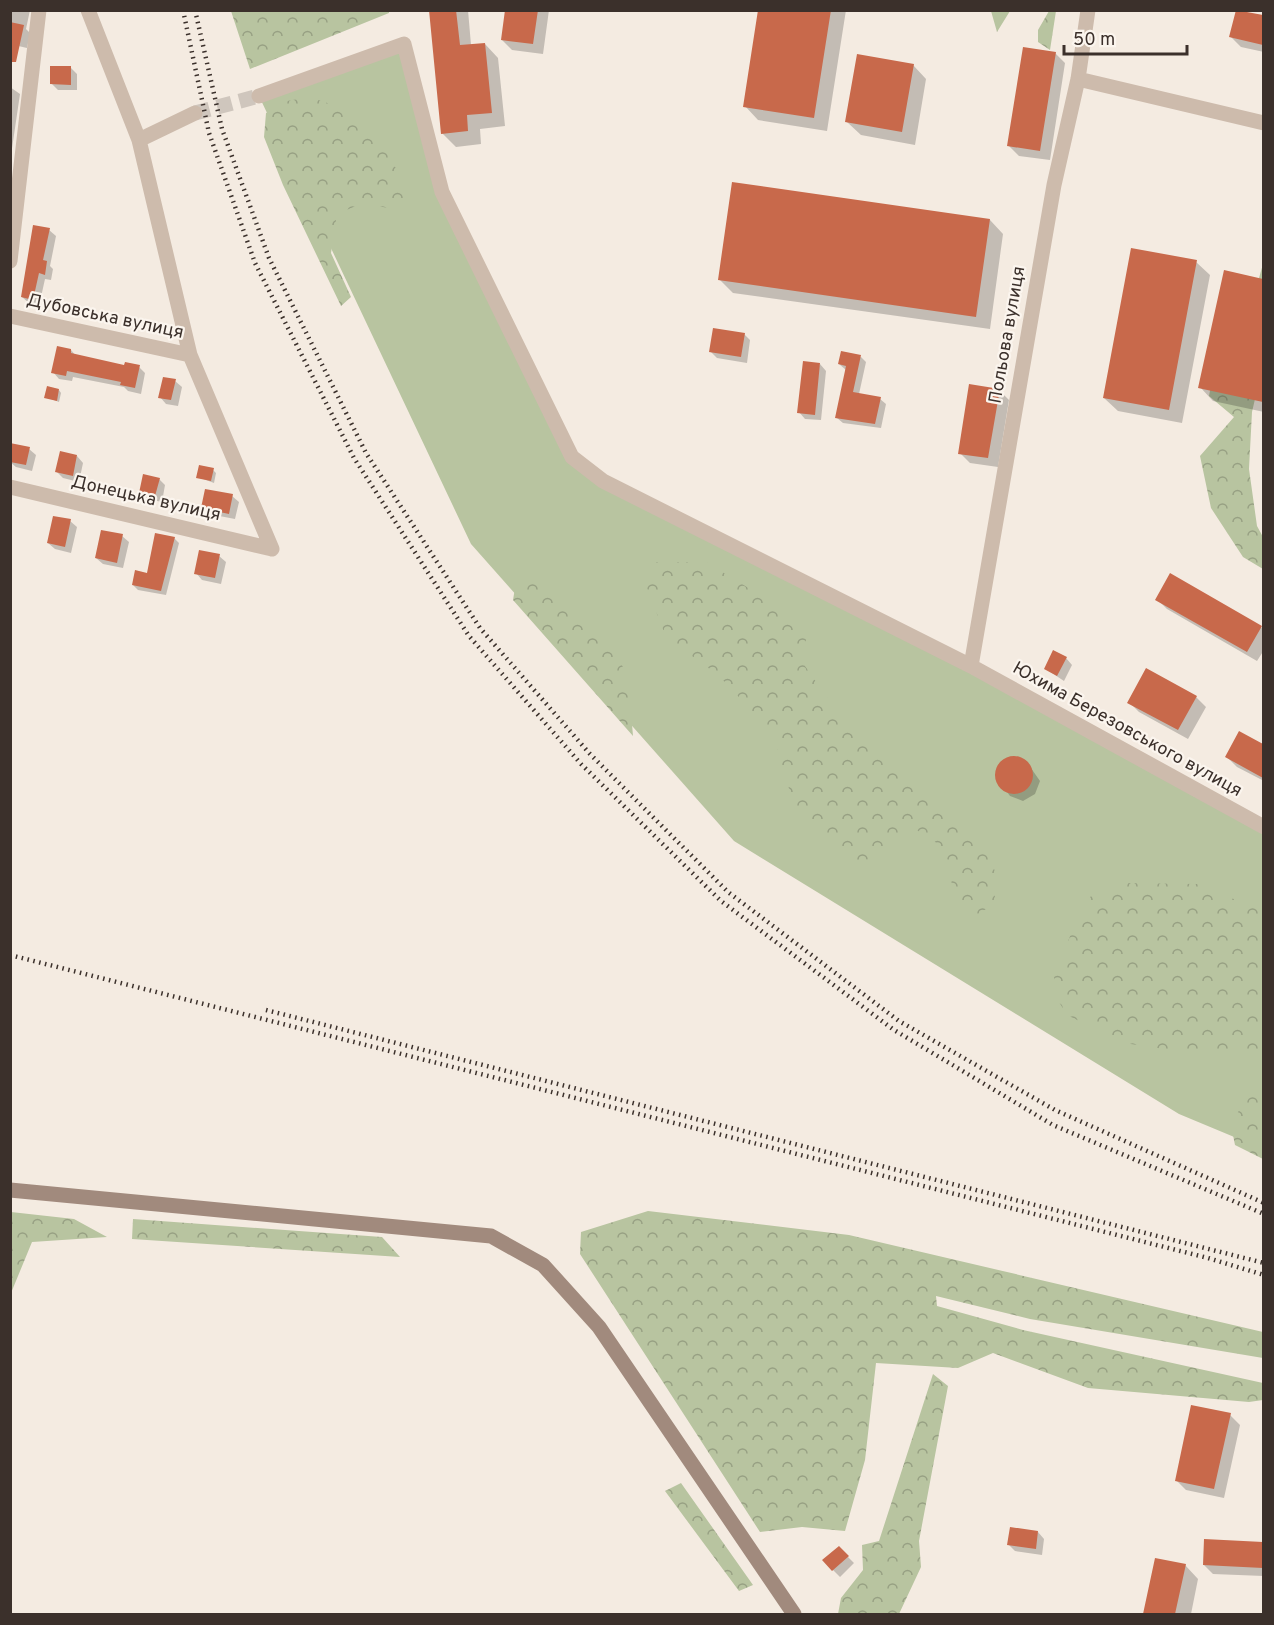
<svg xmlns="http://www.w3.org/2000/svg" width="1274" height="1625" font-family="Overpass,sans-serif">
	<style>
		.grass { fill: #b8c4a0 }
		.forest { fill: url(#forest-crowns) }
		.shadow { fill: #0003 }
		.building { fill: #c8694b }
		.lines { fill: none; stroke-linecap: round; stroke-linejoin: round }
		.minor-tunnel { stroke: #cfc6bd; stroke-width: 15; stroke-dasharray: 15 8; stroke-linecap: butt }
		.minor { stroke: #cdbbac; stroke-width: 15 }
		.secondary { stroke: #a18a7d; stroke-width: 15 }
		.rail { stroke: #3b302b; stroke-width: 4.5; stroke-dasharray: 1.5 4.5; stroke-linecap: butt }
		.labels { text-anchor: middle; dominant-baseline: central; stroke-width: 4.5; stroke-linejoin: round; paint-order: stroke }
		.street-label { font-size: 18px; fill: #3b302b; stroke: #fbf5ee }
	</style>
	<defs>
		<pattern id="forest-crowns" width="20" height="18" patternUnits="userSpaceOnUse" patternTransform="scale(1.5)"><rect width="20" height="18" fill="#b8c4a0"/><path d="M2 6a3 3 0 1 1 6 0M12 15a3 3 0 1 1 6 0" fill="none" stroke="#97a083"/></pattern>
	</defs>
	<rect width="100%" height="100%" fill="#f4ebe1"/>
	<path class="grass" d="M404 44 442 192 572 457 1263 827V1149L1179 1114 734 841 471 544 259 96Z"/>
	<path class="forest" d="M389 11V13L250 69 231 11Z
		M991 11H1010L997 32Z
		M1049 11H1056L1050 50 1038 42V30Z
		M310 97 333 105 387 152 411 196 388 208 363 203 337 214 331 253 351 297 341 306 283 185 264 137 266 113 287 101Z
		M1263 264V364L1252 412 1249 469 1257 526 1263 537V569L1243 557 1211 508 1200 456 1234 417 1209 396 1221 331 1257 285Z
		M656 562H706L794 616 806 638 805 666 837 712 989 853 997 878 994 904 978 914 954 905C949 863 954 847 912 828L875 859 849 861 826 845 794 806 773 733 718 675 666 637 645 583Z
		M516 582 543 583 567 600 615 653 628 676 633 736 513 600Z
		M1123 883 1197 884 1263 911V1159L1235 1145 1231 1125 1260 1072 1252 1054 1211 1056 1124 1043 1067 1015 1056 997 1054 976 1085 899Z
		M648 1211 849 1235 1263 1332V1358L1030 1319 936 1296 937 1306 1023 1330 1263 1383V1400L1249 1402 1088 1388 993 1353 958 1368 876 1363 865 1460 845 1531 802 1527 760 1532 580 1254 581 1232Z
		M11 1212 74 1219 107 1237 32 1242 11 1293Z
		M133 1219 382 1237 400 1257 132 1239Z
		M933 1374 948 1386 919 1541 921 1567 899 1614H838L841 1598 863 1570 862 1545 879 1541Z
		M681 1483 753 1585 739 1591 665 1491Z"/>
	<path class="shadow" d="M10 10H30L26 29 30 33 27 48 10 44Z
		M430 10H468L471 45 485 44 498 58 505 126 480 129 481 144 456 147 442 133Z
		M506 10H549L543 54 512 50 502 40Z
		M760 10H846L827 131 758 120 745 106Z
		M1237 10 1264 17V52L1241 47 1231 37Z
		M1055 53 1065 63 1050 160 1019 156 1009 146Z
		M913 65 926 79 915 145 861 135 847 122Z
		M71 68 77 74V90H58L51 83Z
		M10 87 20 94 10 162Z
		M990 220 1003 234 990 329 733 293 719 279Z
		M49 230 56 236 50 266 53 269 51 280 45 279 39 306 29 303 22 297Z
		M1196 262 1210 275 1182 423 1118 411 1104 398Z
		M1225 272 1264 281V412L1213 401 1200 387Z
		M744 334 750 340 747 363 717 358 711 352Z
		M71 350 76 356 125 366 139 367 145 373 141 394 128 391 124 387 73 377 72 381 59 379 53 372Z
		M861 357 866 362 859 394 880 399 886 404 881 428 843 423 837 418 846 370 839 364Z
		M820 364 826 371 821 420 805 419 799 412Z
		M175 381 182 387 178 406 166 404 160 397Z
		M59 390 61 393 59 402 46 397Z
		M999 390 1009 400 998 467 970 463 960 453Z
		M10 445 29 449 36 455 32 471 16 467 10 462Z
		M77 456 83 463 79 482 63 478 57 472Z
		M213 470 216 473 214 483 198 477Z
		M159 479 165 485 162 502 148 499 141 492Z
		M232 496 239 502 235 519 209 514 203 508Z
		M70 521 77 527 71 553 55 549 48 543Z
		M122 536 129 542 123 568 103 564 96 558Z
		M174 538 179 543 166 595 138 590 133 585 148 574Z
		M219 556 226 562 221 584 202 580 196 573Z
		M1157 599 1261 627 1264 630V650L1257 661 1167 609Z
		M1066 658 1072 665 1064 681 1046 669Z
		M1196 697 1206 707 1188 739 1139 712 1129 702Z
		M1240 733 1264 745V781L1237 767 1227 757Z
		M1013 757 1026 761 1040 781 1035 794 1023 801 1010 796 996 777 1000 764Z
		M1230 1415 1240 1425 1224 1498 1186 1490 1176 1480Z
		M1038 1532 1044 1539 1042 1555 1015 1551 1009 1545Z
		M1205 1541 1264 1543V1576L1213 1574 1204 1565Z
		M839 1548 854 1563 840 1577 824 1561Z
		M1157 1559 1185 1565 1198 1579 1191 1614H1145Z"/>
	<path class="building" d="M429 10H456L460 45 485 43 492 113 467 115 468 131 441 134Z
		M505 10H538L533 44 501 40Z
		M758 10H831L814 118 743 107Z
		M1236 10 1263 15V45L1229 37Z
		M10 22 24 25 16 62H10Z
		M1023 47 1056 52 1040 151 1007 146Z
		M857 54 914 64 902 132 845 122Z
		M50 66H71V85L50 84Z
		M732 182 990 219 976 317 718 280Z
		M33 225 50 228 43 260 47 261 45 275 39 273 33 300 21 297Z
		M1131 248 1197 260 1169 410 1103 398Z
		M1224 270 1263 279V402L1198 388Z
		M713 328 745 333 741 357 709 352Z
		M57 346 71 349V353L124 365 125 362 140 365 135 388 120 385 121 382 67 371 66 376 51 373Z
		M841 351 861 355 853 392 881 397 875 424 835 418 846 366 838 364Z
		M803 361 820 363 815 415 797 413Z
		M163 377 176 379 171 400 158 398Z
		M969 384 1000 389 988 458 958 454Z
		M47 386 59 389 57 401 44 398Z
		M10 443 30 447 26 465 10 462Z
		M60 451 77 455 73 476 55 472Z
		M199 465 214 468 211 481 196 478Z
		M143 474 160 478 155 496 139 493Z
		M205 489 233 494 229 514 201 508Z
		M53 516 71 519 65 547 47 543Z
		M101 530 123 534 117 563 95 558Z
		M155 533 175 537 161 591 132 585 135 570 147 573Z
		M199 550 220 554 215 578 194 574Z
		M1170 573 1262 626 1247 652 1155 600Z
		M1053 650 1067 657 1057 676 1044 669Z
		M1146 668 1197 696 1178 730 1127 703Z
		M1239 731 1263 744V778L1225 757Z
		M995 775a19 19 0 1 1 38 0a19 19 0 1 1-38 0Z
		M1191 1405 1231 1413 1214 1489 1175 1481Z
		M1010 1527 1038 1531 1036 1549 1007 1545Z
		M1204 1539 1263 1542V1568L1203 1565Z
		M839 1546 849 1556 832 1571 822 1560Z
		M1155 1558 1186 1564 1175 1614H1143Z"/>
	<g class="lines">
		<path class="minor-tunnel" d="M195 113 259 96"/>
		<path class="minor" d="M88 10 139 140
			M1078 79 1264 123
			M259 96 404 44 442 192 572 457 603 481 971 666 1264 827
			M195 113 139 140 190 355 272 549
			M10 261 39 10
			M10 316 190 355
			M10 487 272 549
			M971 666 1054 185 1078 79 1088 10"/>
		<path class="secondary" d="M10 1190 491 1236 543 1265 599 1327 794 1614"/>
		<path class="rail" d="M183 10 209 133 255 263 354 458 469 636 581 764 721 901 894 1030 1053 1125 1264 1214
			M195 10 222 129 269 258 366 453 480 628 590 754 728 892 899 1021 1055 1110 1264 1203
			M10 955 1208 1258 1264 1275
			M266 1010 1264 1263"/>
	</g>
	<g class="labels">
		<g class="street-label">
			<text transform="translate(105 317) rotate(12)">Дубовська вулиця</text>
			<text transform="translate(1008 335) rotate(-80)">Польова вулиця</text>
			<text transform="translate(146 499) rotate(13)">Донецька вулиця</text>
			<text transform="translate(1127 730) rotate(29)">Юхима Березовського вулиця</text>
		</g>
	</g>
	<rect width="1274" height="1625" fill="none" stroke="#3b302b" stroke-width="24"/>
	<path d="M1064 45v9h123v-9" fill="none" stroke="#3b302b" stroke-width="3"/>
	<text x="1073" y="45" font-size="18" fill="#3b302b" stroke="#fbf5ee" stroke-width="4.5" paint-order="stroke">50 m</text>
</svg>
